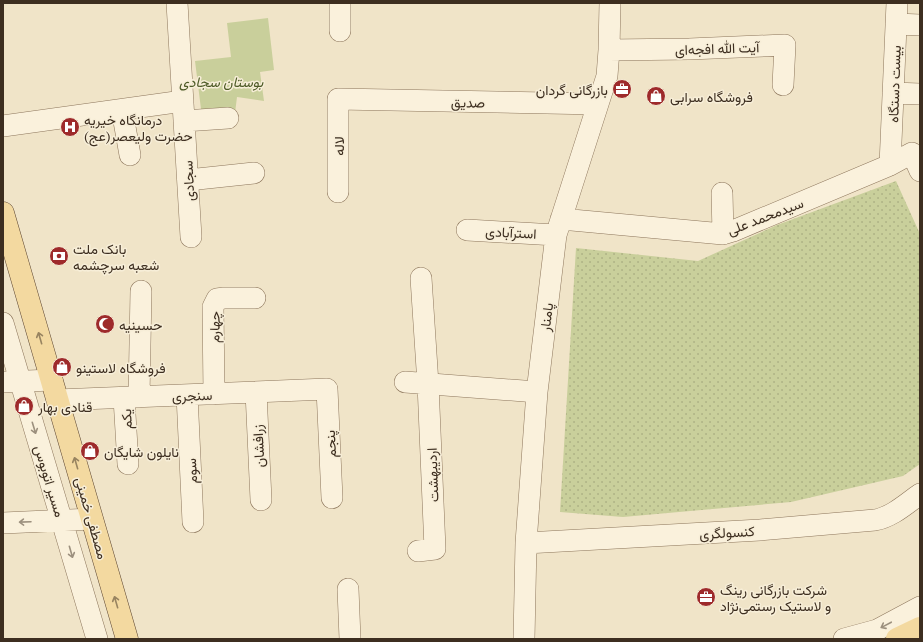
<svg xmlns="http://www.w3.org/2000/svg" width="923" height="642" font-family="'PT Serif',Vazirmatn,serif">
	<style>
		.grass { fill: url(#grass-dots) }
		.park { fill: #c9cf9b }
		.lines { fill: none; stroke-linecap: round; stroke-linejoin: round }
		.minor-casing { stroke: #8d765c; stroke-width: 22 }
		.major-casing { stroke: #5b4430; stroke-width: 23 }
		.minor { stroke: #faf1dc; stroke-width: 21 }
		.major { stroke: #f3d9a0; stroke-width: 22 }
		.oneway { stroke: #988460 }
		.oneway2 { stroke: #9c907e }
		.labels { text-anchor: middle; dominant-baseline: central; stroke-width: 3; stroke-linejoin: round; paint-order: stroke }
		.street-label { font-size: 14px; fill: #3d2e20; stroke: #f7eed8 }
		.park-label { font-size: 14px; font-style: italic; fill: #4d5a26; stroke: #f7eed8 }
		.poi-label { font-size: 14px; fill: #3d2e20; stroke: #f7eed8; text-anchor: start }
	</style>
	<defs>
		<pattern id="grass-dots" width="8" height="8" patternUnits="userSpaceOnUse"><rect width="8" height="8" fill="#c9cf9b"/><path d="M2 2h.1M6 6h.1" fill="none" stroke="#aeb285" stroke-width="1.8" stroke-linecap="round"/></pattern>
	</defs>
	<rect width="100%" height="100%" fill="#f0e4c8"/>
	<path class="grass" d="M896 181 920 234V464L903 476 791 502 623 517 560 512 576 248 698 261 777 225Z"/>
	<path class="park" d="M268 18 274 70 260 72 264 101 237 97 235 113 202 117 195 61 231 57 227 23Z"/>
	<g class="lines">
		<defs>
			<path id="minor" d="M177 3 191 237
				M896 24 920 25
				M340 31V3
				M609 50 689 49 785 45 783 85
				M893 93 920 94
				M122 110 130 155
				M184 121 228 118
				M3 126 183 101
				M890 165 897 3
				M188 180 254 173
				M338 192V99L598 104
				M722 193 723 234
				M561 219 723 234 733 231 890 165 912 153 920 171
				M467 230 556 235
				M3 323 97 639
				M3 382 52 380
				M405 382 537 392
				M256 392 261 500
				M214 394 213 307 217 299 224 298H255
				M187 395 193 522
				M139 397 141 291
				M124 398 128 464
				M57 400 327 389 332 498
				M3 523 92 519
				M526 543 760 530 875 520C892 517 906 504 920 494
				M418 551 435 549 428 384 421 278
				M348 589 350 639
				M524 639 526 543 537 392 556 235 607 76 609 50 610 3
				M844 639 877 630 920 607"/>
			<path id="major" d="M3 213 127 639
				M897 639 920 628"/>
		</defs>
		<use href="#minor" class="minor-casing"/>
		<use href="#major" class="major-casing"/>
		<use href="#minor" class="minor"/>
		<use href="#major" class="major"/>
	</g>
	<defs><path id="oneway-shaft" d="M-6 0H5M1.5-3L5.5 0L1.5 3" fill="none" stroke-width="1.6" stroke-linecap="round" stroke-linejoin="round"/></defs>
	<g class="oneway">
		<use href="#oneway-shaft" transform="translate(40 338) rotate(-106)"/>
		<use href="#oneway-shaft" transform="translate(76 463) rotate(-106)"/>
		<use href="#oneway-shaft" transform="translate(116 602) rotate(-106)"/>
	</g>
	<g class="oneway2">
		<use href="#oneway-shaft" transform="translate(34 428) rotate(73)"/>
		<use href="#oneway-shaft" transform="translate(25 522) rotate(178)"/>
		<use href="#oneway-shaft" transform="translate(71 552) rotate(74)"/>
		<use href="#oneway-shaft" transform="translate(886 625) rotate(152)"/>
	</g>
	<defs>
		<symbol id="office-disc" viewBox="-11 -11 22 22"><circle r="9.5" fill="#9e2a2b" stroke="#f7eed8"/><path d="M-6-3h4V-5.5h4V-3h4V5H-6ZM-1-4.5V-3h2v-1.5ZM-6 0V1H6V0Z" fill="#fff"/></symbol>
		<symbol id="shop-disc" viewBox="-11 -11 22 22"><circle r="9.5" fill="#9e2a2b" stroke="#f7eed8"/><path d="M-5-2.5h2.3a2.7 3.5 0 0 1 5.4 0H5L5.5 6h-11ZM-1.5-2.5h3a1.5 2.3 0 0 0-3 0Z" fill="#fff"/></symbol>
		<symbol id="hospital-disc" viewBox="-11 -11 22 22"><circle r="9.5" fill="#9e2a2b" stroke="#f7eed8"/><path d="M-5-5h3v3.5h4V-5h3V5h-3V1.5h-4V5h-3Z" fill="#fff"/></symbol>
		<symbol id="bank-disc" viewBox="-11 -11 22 22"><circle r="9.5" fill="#9e2a2b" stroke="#f7eed8"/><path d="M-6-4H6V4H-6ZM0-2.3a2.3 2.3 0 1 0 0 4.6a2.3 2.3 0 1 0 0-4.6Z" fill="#fff"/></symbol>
		<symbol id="mosque-disc" viewBox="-11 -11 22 22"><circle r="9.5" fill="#9e2a2b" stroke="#f7eed8"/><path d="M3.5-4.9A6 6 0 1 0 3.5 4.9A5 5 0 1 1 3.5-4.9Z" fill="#fff"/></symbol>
	</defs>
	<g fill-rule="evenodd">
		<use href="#office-disc" x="611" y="78" width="22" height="22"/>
		<use href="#shop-disc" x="645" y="85" width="22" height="22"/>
		<use href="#hospital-disc" x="59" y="116" width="22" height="22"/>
		<use href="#bank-disc" x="48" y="245" width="22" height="22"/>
		<use href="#mosque-disc" x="94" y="313" width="22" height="22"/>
		<use href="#shop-disc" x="51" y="356" width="22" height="22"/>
		<use href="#shop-disc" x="13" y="395" width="22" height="22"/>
		<use href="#shop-disc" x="79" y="440" width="22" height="22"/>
		<use href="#office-disc" x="695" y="586" width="22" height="22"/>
	</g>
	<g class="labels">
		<g class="street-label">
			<text transform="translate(717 48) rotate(-2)">آیت الله افجه‌ای</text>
			<text transform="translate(894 84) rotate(-88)">بیست دستگاه</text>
			<text transform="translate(468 102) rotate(1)">صدیق</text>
			<text transform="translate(338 146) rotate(-90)">لاله</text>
			<text transform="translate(188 181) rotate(-93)">سجادی</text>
			<text transform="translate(765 216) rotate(-21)">سیدمحمد علی</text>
			<text transform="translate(511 232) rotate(3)">استرآبادی</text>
			<text transform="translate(546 317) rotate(-83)">پامنار</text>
			<text transform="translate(214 327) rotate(-89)">چهارم</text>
			<text transform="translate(192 395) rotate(-2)">سنجری</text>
			<text transform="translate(126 419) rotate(-93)">یکم</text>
			<text transform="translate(330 444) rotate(-93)">پنجم</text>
			<text transform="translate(258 446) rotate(-93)">زرافشان</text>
			<text transform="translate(191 471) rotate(-93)">سوم</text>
			<text transform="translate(432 475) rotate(-92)">اردیبهشت</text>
			<text transform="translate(50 481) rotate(73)">مسیر اتوبوس</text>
			<text transform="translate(92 518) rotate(74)">مصطفی خمینی</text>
			<text transform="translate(727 532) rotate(-3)">کنسولگری</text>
		</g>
		<g class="park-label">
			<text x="221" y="81">بوستان سجادی</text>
		</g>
		<g class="poi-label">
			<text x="608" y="89" text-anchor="end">بازرگانی گردان</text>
			<text x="670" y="96">فروشگاه سرابی</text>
			<text x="84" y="119">درمانگاه خیریه<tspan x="84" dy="16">حضرت ولیعصر(عج)</tspan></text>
			<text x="73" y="248">بانک ملت<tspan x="73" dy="16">شعبه سرچشمه</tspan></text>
			<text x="119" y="324">حسینیه</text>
			<text x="76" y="367">فروشگاه لاستینو</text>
			<text x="38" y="406">قنادی بهار</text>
			<text x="104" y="451">نايلون شايگان</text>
			<text x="720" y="589">شرکت بازرگانی رینگ<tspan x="720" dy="16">و لاستیک رستمی‌نژاد</tspan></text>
		</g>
	</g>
	<rect width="923" height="642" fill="none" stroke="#3d2e20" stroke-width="8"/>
</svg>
